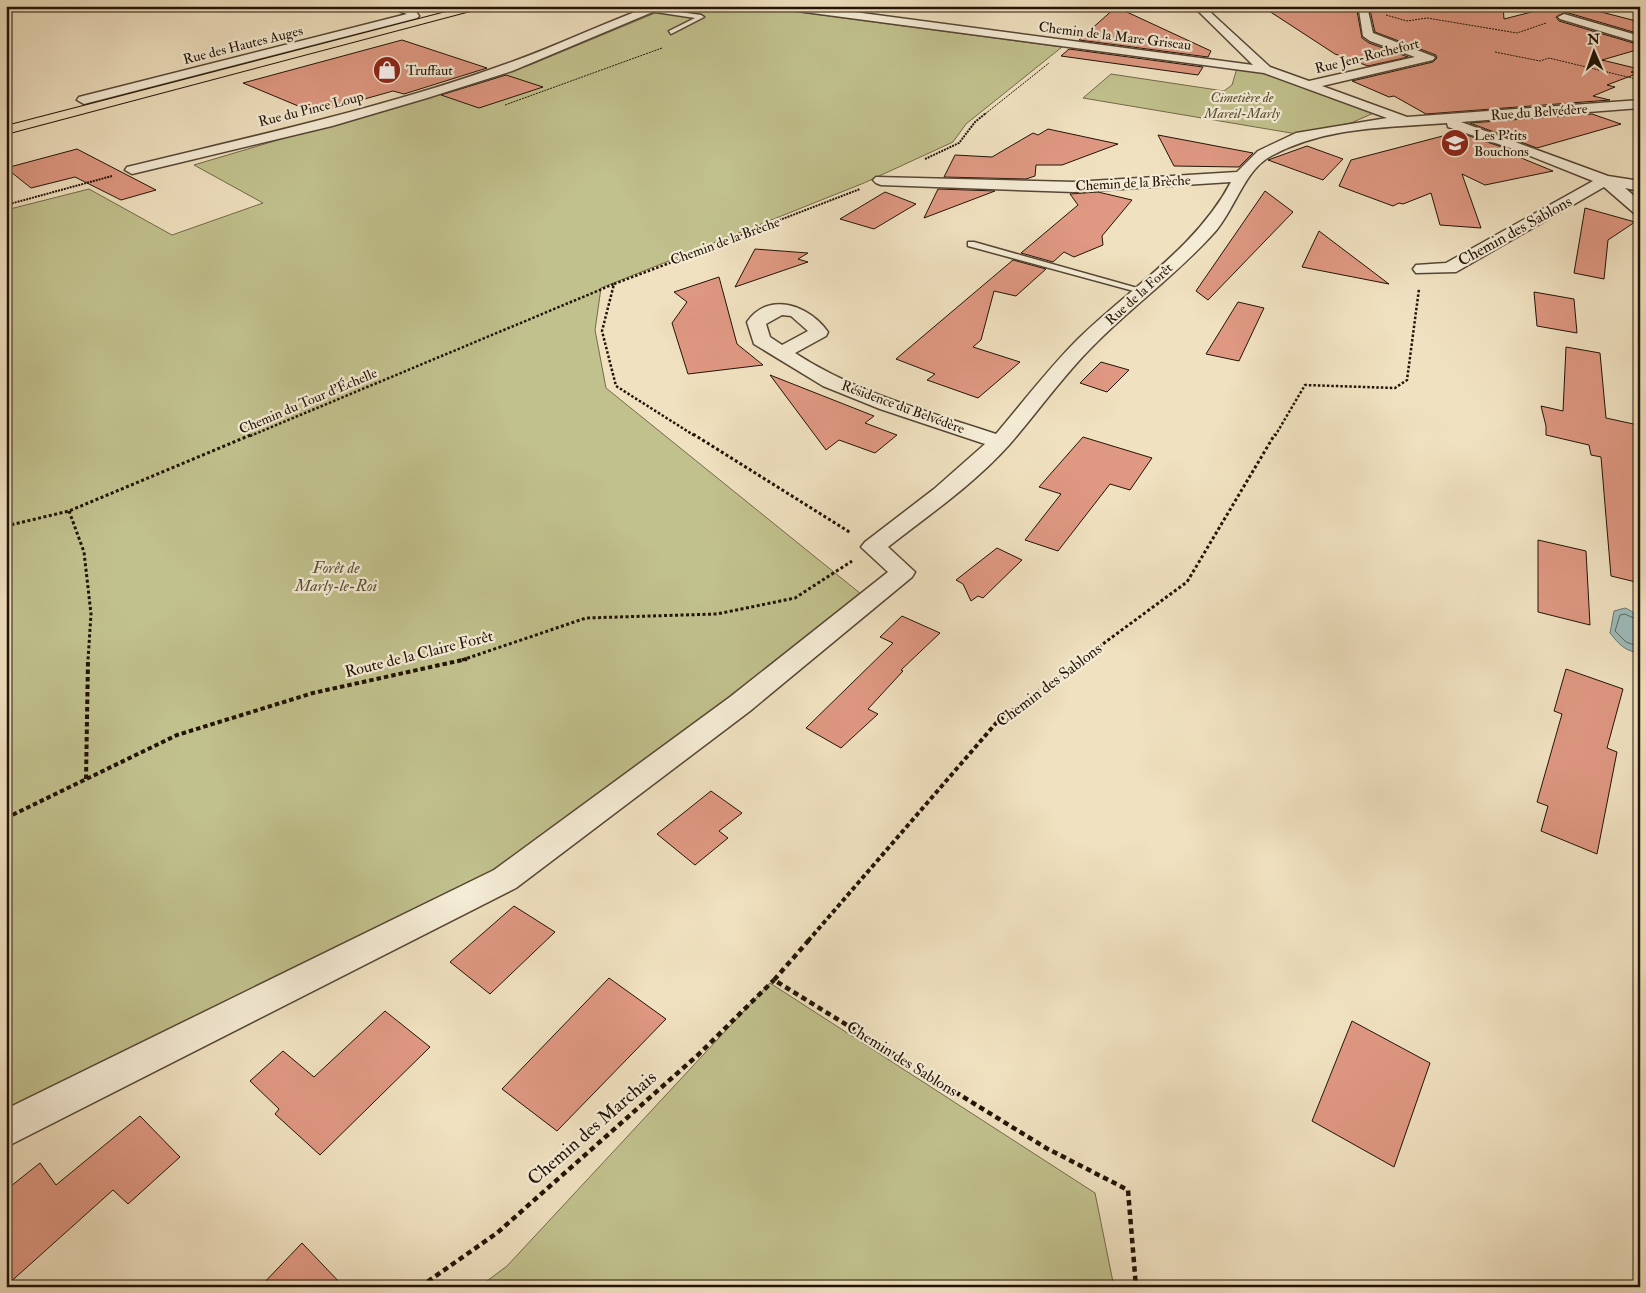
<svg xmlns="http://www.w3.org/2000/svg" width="1646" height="1293" font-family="'IM FELL Double Pica',serif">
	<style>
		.green { fill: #c1c18d; stroke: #726a4a }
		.water { fill: #9cbcba; stroke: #6b7872 }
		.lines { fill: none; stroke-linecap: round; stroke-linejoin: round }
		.shore { stroke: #5f6860; stroke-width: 1 }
		.building { fill: #df9882; stroke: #221306 }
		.service-casing { stroke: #564634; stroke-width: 3 }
		.minor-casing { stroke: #564634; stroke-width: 3 }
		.primary-casing { stroke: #221306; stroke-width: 2 }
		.path-far5 { stroke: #221306; stroke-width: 1; stroke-dasharray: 2 1; stroke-linecap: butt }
		.path-far4 { stroke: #221306; stroke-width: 2; stroke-dasharray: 2 1; stroke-linecap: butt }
		.path-far3 { stroke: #221306; stroke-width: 2.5; stroke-dasharray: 2.5 2; stroke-linecap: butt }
		.path-far2 { stroke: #221306; stroke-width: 3; stroke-dasharray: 3 2.5; stroke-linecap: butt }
		.path-far1 { stroke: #221306; stroke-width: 4; stroke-dasharray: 4.5 3; stroke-linecap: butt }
		.path { stroke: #221306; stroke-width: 4.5; stroke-dasharray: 5.5 4; stroke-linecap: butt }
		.service { fill: #f5ecd6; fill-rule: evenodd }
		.minor { fill: #f5ecd6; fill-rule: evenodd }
		.primary { fill: #f0e1c0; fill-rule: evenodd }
		.labels { text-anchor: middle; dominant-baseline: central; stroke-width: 4.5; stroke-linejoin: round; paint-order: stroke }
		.far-street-label { font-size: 14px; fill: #221306; stroke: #f5ecd6 }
		.far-poi-label { font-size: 14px; fill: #221306; stroke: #f5ecd6; text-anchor: start }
		.far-park-label { font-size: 14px; font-style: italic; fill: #5a5035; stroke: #f5ecd6 }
		.street-label { font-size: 16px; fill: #221306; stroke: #f5ecd6 }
		.park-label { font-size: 16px; font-style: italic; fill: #5a5035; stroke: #f5ecd6 }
		.near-street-label { font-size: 19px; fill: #221306; stroke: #f5ecd6 }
	</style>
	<rect width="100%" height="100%" fill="#f0e1c0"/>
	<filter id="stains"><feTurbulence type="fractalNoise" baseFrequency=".004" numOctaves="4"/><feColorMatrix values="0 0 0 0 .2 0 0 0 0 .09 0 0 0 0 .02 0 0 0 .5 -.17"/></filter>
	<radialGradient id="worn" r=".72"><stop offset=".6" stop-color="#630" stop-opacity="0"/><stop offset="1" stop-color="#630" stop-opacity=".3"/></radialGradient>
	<path class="green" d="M672 6H754L1062 47 966 124 953 142 864 183 601 288 595 330 606 388 866 598 472 886 6 1109V210L89 189 172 235 263 203 194 165 530 65Z
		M1237 68 1262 72 1376 112 1351 123 1297 134 1083 98 1111 74 1224 91 1232 85Z
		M770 983 1095 1193 1114 1287H479L507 1266Z"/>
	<path class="water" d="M1625 608C1645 615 1640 634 1640 652 1626 653 1618 643 1610 633L1614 611Z"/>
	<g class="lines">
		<path class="shore" d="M1640 621 1625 614 1620 615 1615 631 1626 642 1640 647"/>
	</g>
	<path class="building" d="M1273 6H1354L1357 11 1362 38 1369 43 1408 57 1368 66 1335 54 1269 11 1279 10Z
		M1369 6H1503L1504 19 1555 6H1578L1640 22V34L1565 12 1556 17 1559 21 1640 45V49L1602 60 1639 69 1631 72 1636 74 1607 85 1615 87 1593 96 1610 100 1426 114 1394 96 1389 97 1352 81 1433 62 1437 58 1436 55 1375 32Z
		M1116 7 1211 51 1208 57 1079 40Z
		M402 40 487 68 404 94 393 91 315 113 243 83Z
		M1069 49 1203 67 1198 75 1061 56Z
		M506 75 543 87 479 108 441 95Z
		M1592 114 1621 124 1537 148 1470 123Z
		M1048 129 1118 144 1062 165H1036L1035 176 1026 179 944 177 955 155 992 157 1033 133 1038 135Z
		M1458 132 1519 153 1514 155 1553 171 1485 185 1462 174 1481 228 1440 225 1431 193 1403 204 1399 203 1393 206 1339 186 1351 160Z
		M1158 135 1253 153 1239 167 1174 166Z
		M1307 146 1343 159 1323 180 1268 160Z
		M77 149 156 190 121 200 75 177 31 188 6 168Z
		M938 189 995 191 924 218Z
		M1265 191 1293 212 1208 300 1196 291Z
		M885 192 916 204 874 229 840 219Z
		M1098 192 1132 200 1102 236 1103 245 1074 257 1064 252 1053 262 1021 253 1078 205 1070 194Z
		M1585 208 1635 222 1608 240 1604 279 1574 273Z
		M1319 231 1389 284 1302 267Z
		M755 249 808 253 798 259 808 262 735 287Z
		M1013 260 1046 269 1016 296 994 291 981 340 973 347 1020 362 978 398 927 380 935 374 896 359Z
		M719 277 737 344 763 365 688 374 672 323 687 302 674 292Z
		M1534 292 1574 299 1577 333 1537 326Z
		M1238 302 1264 308 1239 361 1206 354Z
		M1566 347 1600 353 1606 418 1638 425V466L1635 465 1640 517V583L1611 576 1601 457 1591 455 1589 445 1546 435V426L1541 406 1563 411Z
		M1101 362 1129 370 1107 392 1080 383Z
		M770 375 874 416 865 423 897 435 875 453 839 440 826 450Z
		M1083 437 1152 458 1130 490 1110 484 1058 551 1025 540 1061 494 1039 487Z
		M1538 540 1586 551 1590 625 1538 612Z
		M997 548 1022 560 983 598 978 596 971 601 963 584 956 580Z
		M902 616 940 633 901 670 903 671 868 709 878 714 841 748 806 728 893 643 880 637Z
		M1566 669 1623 689 1607 748 1617 752 1597 854 1541 831 1548 806 1537 802 1562 714 1554 711Z
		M711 791 742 813 719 831 728 838 695 865 657 834Z
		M514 906 555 932 490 994 450 962Z
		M609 978 666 1019 557 1131 502 1089Z
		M385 1011 430 1047 320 1155 275 1114 279 1109 250 1081 283 1051 314 1077Z
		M1352 1021 1430 1063 1394 1167 1312 1121Z
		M140 1116 180 1157 128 1204 113 1190 6 1286V1190L40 1163 56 1185Z
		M302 1243 344 1287H260Z"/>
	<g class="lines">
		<defs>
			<path id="service" d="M651 8 701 15 704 17 671 34 669 31 695 18 649 11Z
				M968 242H974L1148 291 1141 293 968 246Z"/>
			<path id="minor" d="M6 6H12L6 10Z
				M386 6H403L415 10 419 16 417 18 84 104 77 100 79 97 407 14Z
				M651 6H667L512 71 427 98 332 126 132 174 125 170 127 167C253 136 381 109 503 65 553 48 601 24 651 6Z
				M777 6H809L1253 65 1193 6H1246L1241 9 1209 11 1270 67 1309 81 1415 57 1370 41 1363 36 1359 10 1356 6H1367L1373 33 1435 57 1433 60 1322 86 1407 117 1640 100V108L1461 122 1608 176 1640 181V191L1625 188 1640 201V215L1634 213 1604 187 1456 272 1416 273 1413 269 1416 265 1446 263 1593 181 1513 149 1448 127 1447 123C1386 128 1326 126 1271 156 1244 170 1234 212 1213 234 1176 275 1130 308 1092 347 1062 377 1037 413 1009 445 974 484 929 515 888 547L915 572 912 577 750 711 516 888 6 1147V1109L494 870 730 697 888 572 861 547 865 542 934 489 985 444 880 409 823 386 754 344 747 322C769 290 810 306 828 332L826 336 795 353C856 393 927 411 996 434 1023 402 1049 368 1078 339 1130 288 1197 247 1231 182L1074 192 881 185 876 183 873 180 876 177 1074 182 1237 172 1258 151 1296 133 1387 118 1264 73 782 9ZM782 315 791 316 808 331 782 345 770 337 766 324Z
				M1564 14 1640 36V43L1560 19 1558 17Z"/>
			<path id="primary" d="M469 6H489L6 134V126Z"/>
		</defs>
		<use href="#service" class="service-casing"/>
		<use href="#minor" class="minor-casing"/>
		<use href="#primary" class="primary-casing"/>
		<path class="path-far5" d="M1020 6V8
			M1386 15 1407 21 1427 18 1517 33 1546 23
			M1495 52 1540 61 1549 58 1640 80
			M505 105 662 48
			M985 114 1049 63"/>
		<path class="path-far4" d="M925 159 959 143 975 122 986 113
			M6 205 112 176
			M684 257 860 189"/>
		<path class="path-far3" d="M688 256 614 284 602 331 616 386 695 436
			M250 436 614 284
			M1275 436 1305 385 1395 388 1407 380 1419 289"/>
		<path class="path-far2" d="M693 434 851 533
			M69 511 84 552 91 614 88 660
			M6 526 69 511 253 434
			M462 660 586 618 717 614 795 598 852 561
			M1081 660 1187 582 1275 434"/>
		<path class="path-far1" d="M86 779 88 659
			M6 818 177 735 313 693 467 659
			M808 941 997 722 1083 659"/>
		<path class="path" d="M809 940 774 980 1046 1148 1128 1190 1136 1287
			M420 1287 497 1233 699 1054 774 980"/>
		<use href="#service" class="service"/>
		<use href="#minor" class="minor"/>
		<use href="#primary" class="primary"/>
	</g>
	<defs>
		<symbol id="shop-disc" viewBox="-11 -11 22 22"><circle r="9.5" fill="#8f2418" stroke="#f5ecd6"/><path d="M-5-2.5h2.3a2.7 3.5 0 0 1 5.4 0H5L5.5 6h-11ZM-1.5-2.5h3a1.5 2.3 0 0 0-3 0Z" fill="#fff"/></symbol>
		<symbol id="school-disc" viewBox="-11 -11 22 22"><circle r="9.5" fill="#8f2418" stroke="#f5ecd6"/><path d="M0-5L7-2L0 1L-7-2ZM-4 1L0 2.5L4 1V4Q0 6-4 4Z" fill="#fff"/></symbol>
	</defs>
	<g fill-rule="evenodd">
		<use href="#shop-disc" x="371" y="54" width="32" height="32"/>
		<use href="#school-disc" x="1439" y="127" width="32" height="32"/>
	</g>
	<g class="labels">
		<g class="far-street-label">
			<text transform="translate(1115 36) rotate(7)">Chemin de la Mare Griseau</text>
			<text transform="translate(243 45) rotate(-14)">Rue des Hautes Auges</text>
			<text transform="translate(1367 56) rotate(-14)">Rue Jen-Rochefort</text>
			<text transform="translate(311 109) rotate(-14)">Rue du Pince Loup</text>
			<text transform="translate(1539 112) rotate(-4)">Rue du Belvédère</text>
			<text transform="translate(1133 183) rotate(-3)">Chemin de la Brèche</text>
			<text transform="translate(725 241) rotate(-20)">Chemin de la Brèche</text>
			<text transform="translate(1139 294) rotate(-42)">Rue de la Forêt</text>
			<text transform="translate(308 401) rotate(-23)">Chemin du Tour d’Échelle</text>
			<text transform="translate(903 407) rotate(20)">Résidence du Belvédère</text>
		</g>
		<g class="far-poi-label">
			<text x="406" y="70">Truffaut</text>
			<text x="1474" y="135">Les P'tits<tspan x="1474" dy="16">Bouchons</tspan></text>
		</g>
		<g class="far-park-label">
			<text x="1242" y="97">Cimetière de<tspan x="1242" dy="16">Mareil-Marly</tspan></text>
		</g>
		<g class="street-label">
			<text transform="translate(1515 231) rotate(-29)">Chemin des Sablons</text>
			<text transform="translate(419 654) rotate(-14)">Route de la Claire Forêt</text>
			<text transform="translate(1049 685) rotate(-37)">Chemin des Sablons</text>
			<text transform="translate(902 1059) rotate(32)">Chemin des Sablons</text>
		</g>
		<g class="park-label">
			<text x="336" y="568">Forêt de<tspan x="336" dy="18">Marly-le-Roi</tspan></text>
		</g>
		<g class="near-street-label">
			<text transform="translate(592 1128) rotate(-41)">Chemin des Marchais</text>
		</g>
	</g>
	<rect width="1646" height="1293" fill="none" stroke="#f0e1c0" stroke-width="25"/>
	<rect x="8" y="8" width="1631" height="1278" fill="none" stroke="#221306" stroke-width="2.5"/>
	<rect x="12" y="12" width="1621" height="1268" fill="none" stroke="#221306"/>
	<g transform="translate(1594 52) rotate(358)" stroke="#f5ecd6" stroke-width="4" paint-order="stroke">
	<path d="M0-4L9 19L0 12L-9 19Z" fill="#221306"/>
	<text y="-8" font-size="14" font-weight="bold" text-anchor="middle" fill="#221306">N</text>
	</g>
	<rect width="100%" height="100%" filter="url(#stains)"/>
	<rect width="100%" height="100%" fill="url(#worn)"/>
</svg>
